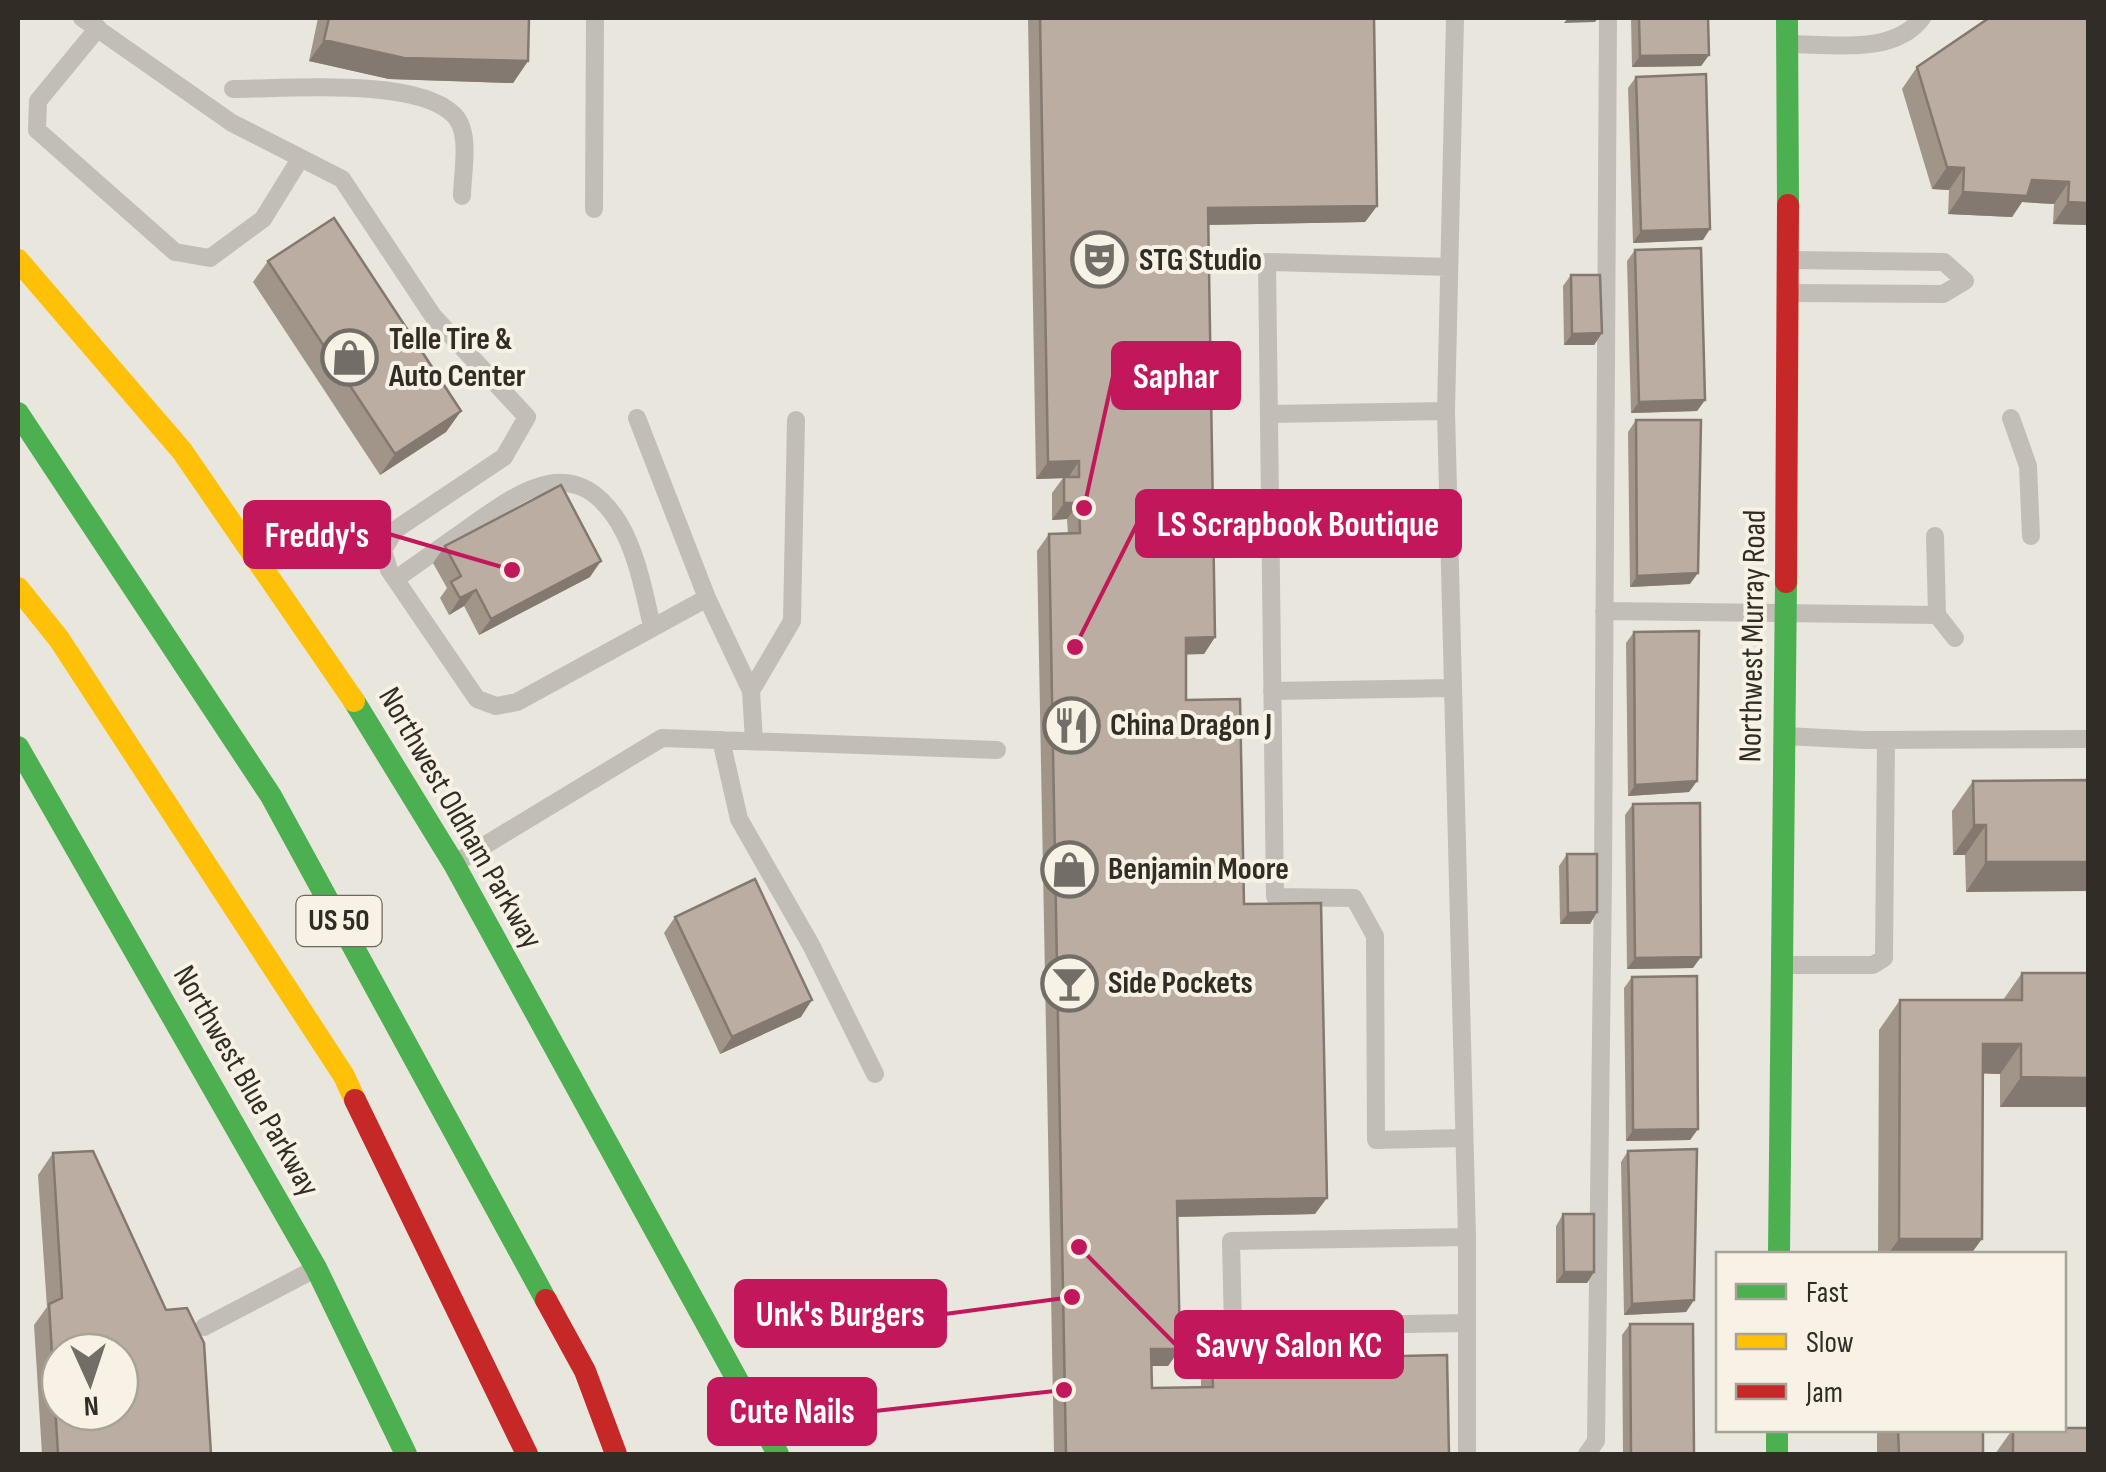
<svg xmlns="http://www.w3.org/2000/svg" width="2106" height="1472" font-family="'Sofia Sans Condensed',sans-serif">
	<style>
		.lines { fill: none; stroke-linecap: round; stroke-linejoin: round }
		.lane { stroke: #c2beb7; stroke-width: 18 }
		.fast { stroke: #4caf50; stroke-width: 22 }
		.slow { stroke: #ffc107; stroke-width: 22 }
		.jam { stroke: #c62828; stroke-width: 22 }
		.wall { fill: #a1958a }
		.shaded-wall { fill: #837971 }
		.building { fill: #bbada1; stroke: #837971; stroke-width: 2.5; fill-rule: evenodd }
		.labels { text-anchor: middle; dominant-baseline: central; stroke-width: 8; stroke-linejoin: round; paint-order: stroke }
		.shield { fill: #f7f2e5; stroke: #6d675f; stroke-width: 2.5 }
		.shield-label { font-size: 30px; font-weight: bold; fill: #322c26 }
		.poi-label { font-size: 32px; font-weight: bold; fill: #322c26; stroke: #f7f2e5; text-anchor: start }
		.street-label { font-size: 32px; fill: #322c26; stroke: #f7f2e5 }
		.leader { fill: none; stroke: #c2185b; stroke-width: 4 }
		.callout-dot { fill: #c2185b; stroke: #f7f2e5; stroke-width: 4 }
		.callout { fill: #c2185b; stroke: #c2185b; stroke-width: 4 }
		.callout-label { font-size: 35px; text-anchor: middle; font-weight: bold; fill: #fff }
	</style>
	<rect width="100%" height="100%" fill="#e9e6de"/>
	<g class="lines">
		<path class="lane" d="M82 18 232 123 342 179 433 316 527 417 504 457 395 530 383 550 389 570 477 699 496 706 517 702 707 598
			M1455 18 1446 411 1467 1237 1231 1241 1233 1327 1467 1323V1454
			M98 28 38 101 37 130 175 252 210 258 263 219 300 159
			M1787 44C1830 44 1893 56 1922 18
			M233 89C286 89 415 77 453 114 472 131 462 173 462 196
			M594 209 595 18
			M1449 267 1267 262 1275 897 1354 898 1375 936 1376 1140 1464 1138
			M1790 293 1943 294 1965 281 1944 262 1792 260
			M1269 414 1446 411
			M637 418 707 598 751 691 754 741
			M2011 418 2028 466 2031 536
			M1935 536 1937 615 1955 638
			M396 579C421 561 446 544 471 526 523 489 575 452 619 523 637 553 644 592 652 626
			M1604 611 1937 615
			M751 691 792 621 796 420
			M1272 691 1452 688
			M1785 736 1864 740 2088 739
			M721 740 739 819 811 945 875 1074
			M454 864 662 738 997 750
			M1782 965H1873L1884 958 1886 740
			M1467 1323V1237
			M204 1327 315 1269
			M1587 1454 1596 1441 1603 877 1608 18"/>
		<path class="fast" d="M1787 18 1788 205
			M18 413 271 796 546 1300
			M354 701 454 864 778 1454
			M18 747 316 1268 406 1454
			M1779 1254 1786 582
			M1777 1430V1454"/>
		<path class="slow" d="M18 260 182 451 354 701
			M18 588 59 639 344 1076 355 1100"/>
		<path class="jam" d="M1786 582 1788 205
			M355 1100 527 1454
			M546 1300 585 1371 616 1454"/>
	</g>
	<path class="wall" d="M318 18H529L528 61 513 83 389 79 309 61Z
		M1028 18H1374L1377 206 1365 222 1208 225 1215 637 1204 654H1186V700L1244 904 1315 1214 1178 1217 1180 1349 1168 1366H1151L1152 1388 1201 1387V1376L1212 1360 1449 1454H1054L1037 551 1049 534H1068L1067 519 1052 520V493L1063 478 1036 479Z
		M1631 18H1708L1709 55 1701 66 1632 67Z
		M2088 18V225L2053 224 2054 204 2022 202 2012 217 1948 214 1949 190 1932 189 1902 89 1917 67Z
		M1636 77 1703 240 1633 243 1628 88Z
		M1635 250 1705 400 1697 411 1631 413 1627 261Z
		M268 261 461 411 446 432 380 475 253 282Z
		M1571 275 1602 333 1594 345H1564L1563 286Z
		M1636 420 1690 584 1630 587 1628 432Z
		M445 546 590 577 479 635 464 606 449 615 440 598 447 588 433 563Z
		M1634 632 1697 781 1689 792 1628 796 1626 643Z
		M2088 780 1966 892 1965 855H1953L1952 811 1973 781Z
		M1633 804 1693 968 1627 969 1625 815Z
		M1567 854 1597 912 1590 924H1560L1559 866Z
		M675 917 801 1017 720 1054 664 933Z
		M2022 973 2088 1107H2000V1074L1983 1073 1971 1254H1878L1879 1030 1900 1000H2003Z
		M1632 977 1698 1129 1690 1140 1626 1141 1624 988Z
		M1628 1151 1694 1300 1686 1312 1624 1315 1621 1162Z
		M53 1153 211 1454H42L34 1325 47 1307 38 1175Z
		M1563 1214 1594 1272 1587 1283H1556V1226Z
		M1630 1324 1694 1454H1623L1622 1335Z
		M1877 1430H1983V1454H1877Z
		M2012 1430H2064L2088 1454H1995Z"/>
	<path class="shaded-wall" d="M1568 18H1598L1595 22 1564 23Z
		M324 40 528 61 513 83 389 79 309 61Z
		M1709 55 1701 66 1632 67 1640 56Z
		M1947 167 1964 168 1949 190 1932 189Z
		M2032 180 2069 182 2054 204 2022 202 2012 217 1948 214 1963 192Z
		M2068 202 2088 203V225L2053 224Z
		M1377 206 1365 222 1196 225 1208 208Z
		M1710 229 1703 240 1633 243 1641 231Z
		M1602 333 1594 345H1564L1572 334Z
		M1705 400 1697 411 1631 413 1639 402Z
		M461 411 446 432 380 475 395 454Z
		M1079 461 1068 478 1036 479 1048 462Z
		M1064 503H1079L1067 519 1052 520Z
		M601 561 590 577 479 635 491 619Z
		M1698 573 1690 584 1630 587 1637 576Z
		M476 590 464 606 449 615 460 598Z
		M1215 637 1204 654 1174 655 1186 638Z
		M1697 781 1689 792 1628 796 1635 785Z
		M1974 825H1986L1965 855H1953Z
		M1986 862H2088V891L1966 892Z
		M1597 912 1590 924H1560L1568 913Z
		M1701 957 1693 968 1627 969 1635 958Z
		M812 1000 801 1017 720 1054 732 1037Z
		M1983 1044H2021L2000 1074 1962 1073Z
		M2021 1077 2088 1078V1107H2000Z
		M1698 1129 1690 1140 1626 1141 1633 1130Z
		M1327 1198 1315 1214 1166 1217 1177 1201Z
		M1899 1239H1982L1971 1254H1888Z
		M1564 1272H1594L1587 1283H1556Z
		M1694 1300 1686 1312 1624 1315 1632 1304Z
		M1151 1349H1180L1168 1366H1139Z"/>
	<path class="building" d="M329 18H529L528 61 404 58 324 40Z
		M1040 18H1374L1377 206 1208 208 1215 637 1186 638V700L1240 699 1244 904 1321 903 1327 1198 1177 1201 1180 1349H1151L1152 1388 1213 1387 1212 1360 1447 1355 1449 1454H1066L1049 534 1080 533 1079 503H1064V477H1079V461L1048 462Z
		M1639 18H1708L1709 55 1640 56Z
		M1989 18H2088V203L2068 202 2069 182 2032 180 2027 196 1963 192 1964 168 1947 167 1917 67Z
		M1706 74 1710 229 1641 231 1636 77Z
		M334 218 461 411 395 454 268 261Z
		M1701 248 1705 400 1639 402 1635 250Z
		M1571 275H1600L1602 333 1572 334Z
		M1636 420H1701L1698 573 1637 576Z
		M561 485 601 561 491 619 476 590 460 598 451 582 461 576 445 546Z
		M1699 631 1697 781 1635 785 1634 632Z
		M2088 780V862H1986V825H1974L1973 781Z
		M1700 803 1701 957 1635 958 1633 804Z
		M1567 854H1597V912L1568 913Z
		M755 879 812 1000 732 1037 675 917Z
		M2022 973H2088V1078L2021 1077V1044H1983L1982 1239H1899L1900 1000H2022Z
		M1697 976 1698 1129 1633 1130 1632 977Z
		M1697 1149 1694 1300 1632 1304 1628 1151Z
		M93 1151 166 1310 187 1308 204 1343 211 1454H58L49 1304 62 1298 53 1153ZM60 1352H120V1412H60Z
		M1563 1214H1594V1272H1564Z
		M1630 1324H1693L1694 1454H1631Z
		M2064 1428H2088V1454H2013V1430H2064Z
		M1898 1430H1983V1454H1899Z"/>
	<defs>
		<symbol id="theatre-ring" viewBox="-11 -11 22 22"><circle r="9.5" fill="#f7f2e5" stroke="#726d66" stroke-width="1.5"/><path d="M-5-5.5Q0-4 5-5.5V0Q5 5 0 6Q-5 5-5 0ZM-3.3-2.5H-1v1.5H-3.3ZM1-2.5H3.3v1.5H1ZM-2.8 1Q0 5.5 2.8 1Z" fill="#726d66"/></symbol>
		<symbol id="shop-ring" viewBox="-11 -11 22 22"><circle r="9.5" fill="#f7f2e5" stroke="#726d66" stroke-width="1.5"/><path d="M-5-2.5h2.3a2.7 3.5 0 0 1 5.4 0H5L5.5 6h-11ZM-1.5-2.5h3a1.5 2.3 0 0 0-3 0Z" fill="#726d66"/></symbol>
		<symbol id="restaurant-ring" viewBox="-11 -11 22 22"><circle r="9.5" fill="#f7f2e5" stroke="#726d66" stroke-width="1.5"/><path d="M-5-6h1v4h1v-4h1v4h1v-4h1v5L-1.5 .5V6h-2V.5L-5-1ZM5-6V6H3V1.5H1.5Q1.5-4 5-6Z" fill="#726d66"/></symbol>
		<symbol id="bar-ring" viewBox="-11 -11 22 22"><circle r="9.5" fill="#f7f2e5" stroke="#726d66" stroke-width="1.5"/><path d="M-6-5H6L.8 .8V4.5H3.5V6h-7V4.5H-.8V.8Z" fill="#726d66"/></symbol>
	</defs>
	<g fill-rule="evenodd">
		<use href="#theatre-ring" x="1068" y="228" width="63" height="63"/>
		<use href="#shop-ring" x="318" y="326" width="63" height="63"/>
		<use href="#restaurant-ring" x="1040" y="694" width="63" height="63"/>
		<use href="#shop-ring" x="1038" y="838" width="63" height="63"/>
		<use href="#bar-ring" x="1038" y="952" width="63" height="63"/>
	</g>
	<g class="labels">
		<rect class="shield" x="296.5" y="896" width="85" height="50" rx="8"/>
		<g class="shield-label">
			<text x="339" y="921">US 50</text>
		</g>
		<g class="poi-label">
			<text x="1139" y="260">STG Studio</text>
			<text x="389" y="339">Telle Tire &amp;<tspan x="389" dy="37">Auto Center</tspan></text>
			<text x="1110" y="725">China Dragon J</text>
			<text x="1108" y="869">Benjamin Moore</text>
			<text x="1108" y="983">Side Pockets</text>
		</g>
		<g class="street-label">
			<text transform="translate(1753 636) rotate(-89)">Northwest Murray Road</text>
			<text transform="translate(460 818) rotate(60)">Northwest Oldham Parkway</text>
			<text transform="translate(246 1081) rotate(60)">Northwest Blue Parkway</text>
		</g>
	</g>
	<path class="leader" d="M1084 508L1113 376M1075 647L1137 524M512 570L389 534M1072 1297L945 1314M1079 1247L1176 1345M1064 1390L875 1411"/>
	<g class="callout-dot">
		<circle cx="1084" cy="508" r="10"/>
		<circle cx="1075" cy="647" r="10"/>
		<circle cx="512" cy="570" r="10"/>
		<circle cx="1072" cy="1297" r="10"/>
		<circle cx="1079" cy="1247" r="10"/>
		<circle cx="1064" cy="1390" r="10"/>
	</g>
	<g class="callout">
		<rect x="1113" y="343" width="126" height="65" rx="10"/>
		<rect x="1137" y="491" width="323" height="65" rx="10"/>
		<rect x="245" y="502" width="144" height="65" rx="10"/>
		<rect x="736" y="1281" width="209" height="65" rx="10"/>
		<rect x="1176" y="1312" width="226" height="65" rx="10"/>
		<rect x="709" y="1379" width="166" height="65" rx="10"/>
	</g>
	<g class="callout-label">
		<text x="1176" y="388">Saphar</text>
		<text x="1298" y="536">LS Scrapbook Boutique</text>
		<text x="317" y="547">Freddy's</text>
		<text x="840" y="1326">Unk's Burgers</text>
		<text x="1289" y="1357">Savvy Salon KC</text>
		<text x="792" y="1423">Cute Nails</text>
	</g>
	<rect width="2106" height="1472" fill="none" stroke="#322c26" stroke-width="40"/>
	<rect x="1716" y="1252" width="350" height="180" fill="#f7f2e5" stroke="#a8a399" stroke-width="2.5"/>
	<rect x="1736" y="1284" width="50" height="15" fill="#4caf50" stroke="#a8a399" stroke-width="2.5"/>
	<text x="1806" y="1302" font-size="30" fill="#322c26">Fast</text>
	<rect x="1736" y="1334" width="50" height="15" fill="#ffc107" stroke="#a8a399" stroke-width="2.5"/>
	<text x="1806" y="1352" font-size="30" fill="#322c26">Slow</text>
	<rect x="1736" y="1384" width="50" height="15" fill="#c62828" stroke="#a8a399" stroke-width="2.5"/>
	<text x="1806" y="1402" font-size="30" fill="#322c26">Jam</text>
	<g transform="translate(90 1382) rotate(177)"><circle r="48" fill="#f7f2e5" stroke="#a8a399" stroke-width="2.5"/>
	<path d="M0-8L18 38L0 25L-18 38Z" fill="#726d66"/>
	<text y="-15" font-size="28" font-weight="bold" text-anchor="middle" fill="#322c26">N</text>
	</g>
</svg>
